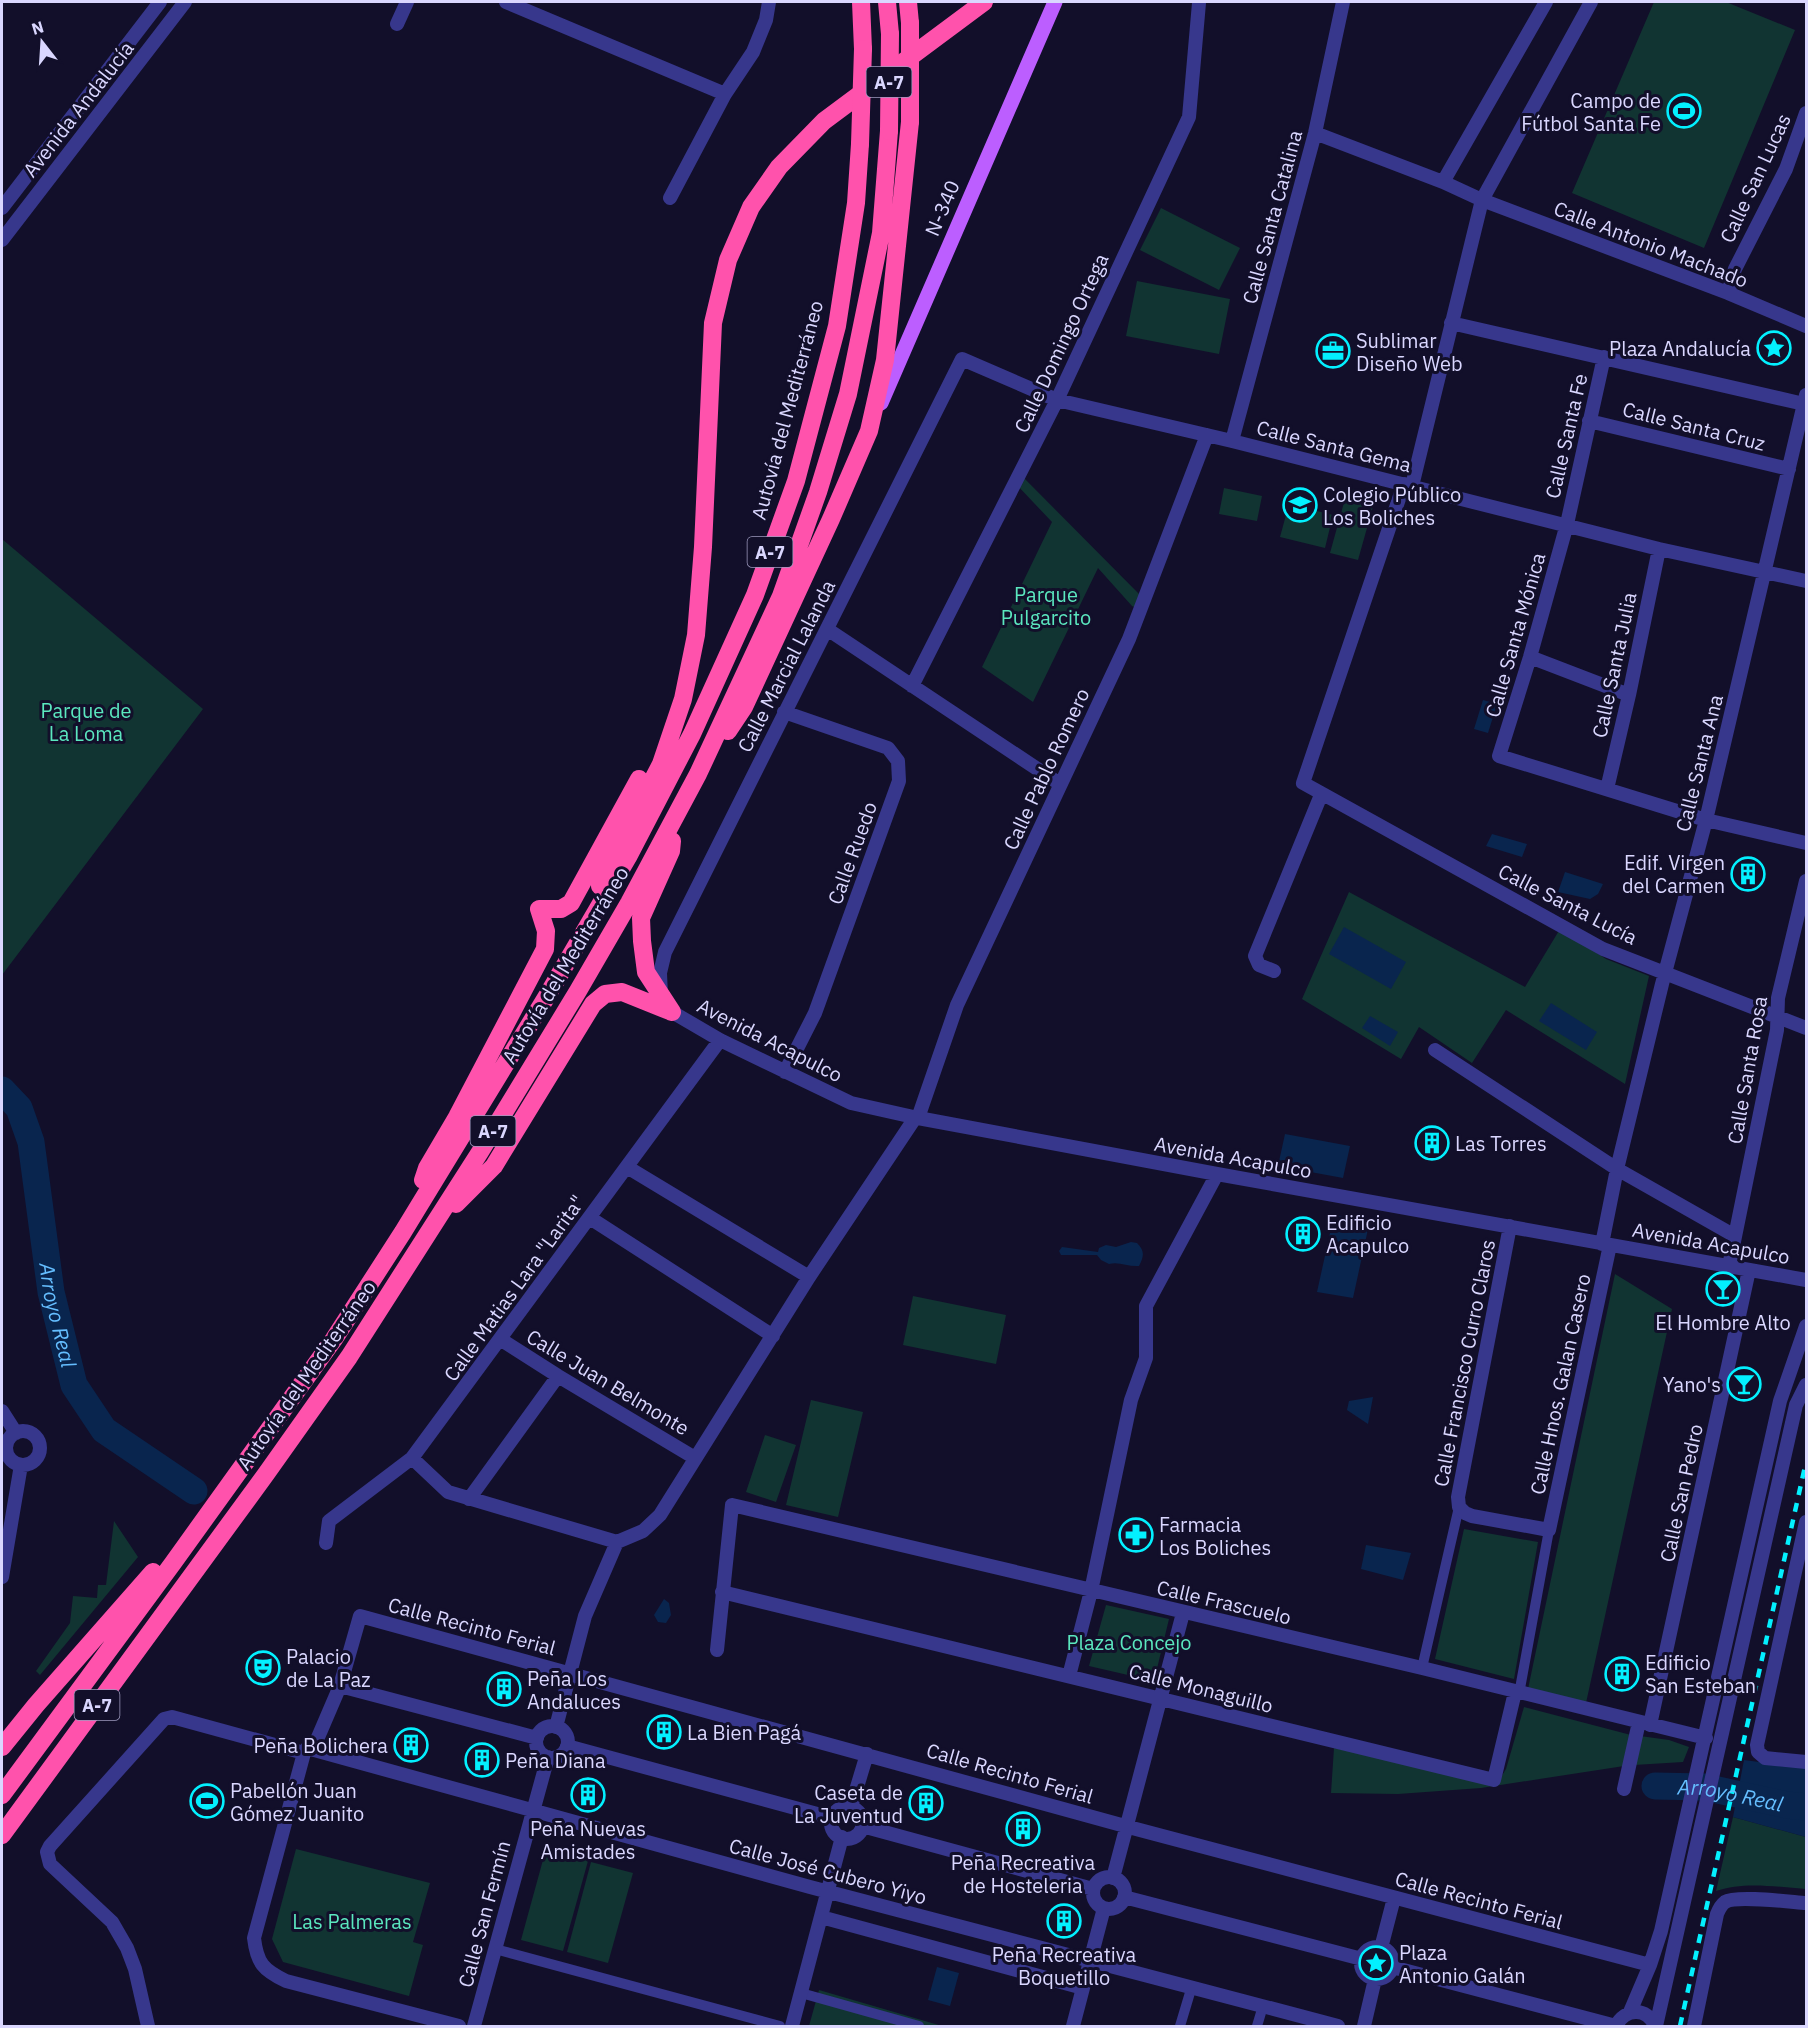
<svg xmlns="http://www.w3.org/2000/svg" width="1808" height="2028" font-family="'IBM Plex Sans',sans-serif">
	<style>
		.green { fill: #113432 }
		.water { fill: #09254e }
		.lines { fill: none; stroke-linecap: round; stroke-linejoin: round }
		.river { stroke: #09254e; stroke-width: 27 }
		.pedestrian { stroke: #37378c; stroke-width: 10 }
		.minor { stroke: #37378c; stroke-width: 14 }
		.primary { stroke: #bc5eff; stroke-width: 15 }
		.motorway { stroke: #ff52ac; stroke-width: 18 }
		.rail { stroke: #03f0ff; stroke-width: 4.5; stroke-dasharray: 9 8; stroke-linecap: butt }
		.motorway-bridge { stroke: #ff52ac; stroke-width: 18 }
		.labels { text-anchor: middle; dominant-baseline: central; stroke-width: 6; stroke-linejoin: round; paint-order: stroke }
		.shield { fill: #120f2a; stroke: #9e9bbf; stroke-width: 1.5 }
		.shield-label { font-size: 18px; font-weight: bold; fill: #dad7ff }
		.poi-label { font-size: 20px; fill: #dad7ff; stroke: #120f2a; text-anchor: start }
		.street-label { font-size: 20px; fill: #dad7ff; stroke: #120f2a }
		.park-label { font-size: 20px; fill: #5be7bf; stroke: #120f2a }
		.water-label { font-size: 21px; font-style: italic; fill: #65beff; stroke: #120f2a }
	</style>
	<rect width="100%" height="100%" fill="#120f2a"/>
	<path class="green" d="M1654 2H1726L1795 30 1704 248 1572 193Z
		M1161 208 1240 248 1219 290 1140 250Z
		M1137 281 1230 299 1219 354 1126 336Z
		M1020 474 1144 599 1140 610 1132 606 1098 568 1033 702 982 667 1052 522 1015 483Z
		M1224 488 1262 496 1257 521 1219 514Z
		M1348 488 1376 496 1358 560 1330 553Z
		M1289 504 1333 515 1325 548 1280 537Z
		M2 539 203 709 2 975V538Z
		M1349 892 1525 987 1560 929 1606 959 1649 976 1625 1084 1506 1010 1472 1063 1419 1027 1401 1059 1302 999Z
		M1615 1274 1672 1309 1586 1703 1528 1689Z
		M913 1296 1006 1315 996 1364 903 1345Z
		M811 1400 863 1412 838 1517 786 1505Z
		M765 1435 796 1445 776 1502 746 1492Z
		M114 1521 138 1557 40 1675 36 1671 70 1623 73 1596 97 1598 98 1585H106Z
		M1464 1529 1538 1542 1514 1679 1435 1659Z
		M1106 1605 1169 1619 1154 1681 1089 1666Z
		M1524 1707 1631 1735 1624 1766 1481 1788 1398 1794 1331 1793 1334 1748 1498 1782 1506 1769Z
		M1640 1736 1669 1740 1689 1747 1683 1762 1634 1765Z
		M1733 1817 1806 1837V1889C1777 1887 1744 1881 1716 1891Z
		M296 1849 430 1883 413 1942 423 1945 409 1996 283 1962 272 1939Z
		M546 1849 588 1861 563 1951 521 1940Z
		M591 1862 633 1873 608 1963 567 1952Z
		M819 1990 942 2026H809Z"/>
	<path class="water" d="M1483 700 1497 704 1488 733 1474 729Z
		M1492 834 1527 844 1522 857 1486 846Z
		M1565 872 1603 884 1598 894 1590 899 1558 892Z
		M1344 927 1406 962 1391 989 1329 954Z
		M1551 1003 1597 1032 1586 1050 1539 1021Z
		M1370 1016 1398 1032 1390 1046 1362 1028Z
		M1285 1134 1350 1146 1343 1178 1278 1166Z
		M1334 1215 1370 1220 1353 1298 1317 1292Z
		M1131 1242 1137 1243C1145 1251 1144 1256 1139 1266 1128 1267 1119 1261 1109 1264L1101 1260 1097 1255H1061L1059 1251 1062 1247 1098 1252 1099 1248 1106 1245 1116 1247Z
		M1373 1397 1368 1424 1347 1410 1349 1401Z
		M1366 1545 1411 1553 1403 1580 1361 1569Z
		M664 1599 669 1603 671 1615 666 1623 658 1622 654 1615Z
		M1744 1760 1806 1768V1837L1733 1817Z
		M937 1967 959 1973 950 2006 928 2000Z"/>
	<g class="lines">
		<g class="river">
			<path id="s1" d="M2 1090 19 1108 31 1142 51 1292 74 1385 104 1430 194 1491"/>
			<path id="s2" d="M1655 1786 1704 1787 1787 1805 1806 1807"/>
		</g>
		<path class="pedestrian" d="M1422 1668 1459 1507
			M1519 1694 1549 1530
			M495 1949 780 2026
			M801 1993 919 2026
			M1180 2026 1192 1986
			M1257 2026 1263 2006"/>
		<path class="minor" d="M506 2 725 94
			M397 24 407 2
			M1315 133 1443 182 1482 200 1728 293 1806 326
			M1443 182 1546 2
			M670 198 725 94 753 52 766 20 769 2
			M2 208 160 2
			M2 240 185 2
			M1728 293 1735 269 1786 169 1806 113
			M1451 323 1804 404
			M1604 357 1567 524 1530 657 1499 756 1706 820 1806 843
			M1589 421 1789 469
			M1232 441 1315 133 1343 2
			M1404 484 1303 783 1603 949 1806 1028
			M1412 486 1482 200 1591 2
			M827 629 1060 784
			M1530 657 1629 695
			M912 686 1057 400 1189 117 1199 3
			M784 712 888 748 898 761 899 781 815 1013 785 1072
			M1607 789 1629 695 1659 549
			M1274 971 1259 965 1255 956 1321 795
			M661 996 660 973 665 952 962 359 1057 400 1232 441 1659 549 1806 581
			M672 1012 720 1040 851 1103 918 1118 1217 1174 1806 1280
			M1435 1050 1617 1169 1735 1236
			M918 1118 957 1005 1129 639 1207 435
			M627 1167 809 1277
			M590 1218 773 1336
			M1510 1226 1458 1497 1459 1507 1465 1513 1472 1516 1549 1530 1610 1245
			M1602 1244 1617 1169 1662 984 1706 820 1806 395
			M1729 1266 1777 1030 1778 998 1806 881
			M500 1339 558 1376 695 1458
			M2 1411 16 1433
			M6 1448a17 17 0 1 1 34 0a17 17 0 1 1-34 0Z
			M412 1458 448 1492 617 1542
			M469 1499 558 1376
			M1806 1522 1757 1745 1758 1752 1765 1758 1806 1762
			M326 1543 329 1521 412 1458 720 1040
			M2 1577 21 1465
			M722 1592 1494 1780 1515 1692
			M717 1650 732 1505 1422 1668 1706 1738
			M1069 1676 1091 1591 1131 1400 1146 1358V1306L1217 1174
			M340 1686 537 1738
			M1650 1725 1749 1270
			M536 1742a16 16 0 1 1 32 0a16 16 0 1 1-32 0Z
			M556 1727 585 1616 617 1542 643 1531 660 1515 809 1277 915 1118
			M567 1746 832 1818
			M313 1749 340 1686 360 1616 1136 1829 1650 1965
			M1624 1789 1639 1722
			M851 1807 867 1754
			M831 1823a16 16 0 1 1 32 0a16 16 0 1 1-32 0Z
			M862 1826 1093 1889
			M1093 1893a16 16 0 1 1 32 0a16 16 0 1 1-32 0Z
			M1113 1878 1183 1613
			M1124 1897 1362 1959
			M821 1917 1083 1988
			M1361 1963a16 16 0 1 1 32 0a16 16 0 1 1-32 0Z
			M1381 1948 1394 1898
			M1392 1967 1616 2026C1625 2008 1647 2007 1655 2026
			M1630 2012 1650 1965 1661 1931 1780 1401 1806 1326
			M148 2026 135 1969 127 1948 112 1922 50 1864 47 1852 50 1846 164 1719 172 1717 304 1753
			M459 2026 286 1981C263 1970 257 1963 254 1938L304 1753 307 1748 810 1887 1338 2026
			M474 2026 548 1757
			M792 2026 842 1837
			M1073 2026 1104 1908
			M1364 2026 1375 1979
			M1656 2026 1796 1405 1806 1385
			M1694 2026 1717 1914C1719 1909 1721 1905 1725 1902 1736 1895 1791 1902 1806 1903"/>
		<path class="primary" d="M881 403 1055 2"/>
		<path class="motorway" d="M861 2 863 49
			M887 2 890 34
			M908 2 910 23
			M728 731 744 707 831 519 869 431 885 360 910 122
			M600 886 604 873 661 764 683 699 696 635 703 547 713 323 728 260 751 207 779 167 824 121 984 2
			M672 1012 646 972 642 941 641 918 671 851 672 841
			M423 1180 427 1168 457 1117 545 949 546 931 539 909H561L571 903 639 779
			M456 1204 494 1166 593 1004 605 994 622 992 672 1012
			M2 1747 36 1705 153 1572
			M2 1795 173 1563 334 1339 403 1232 547 996 628 857 692 734 755 595 796 481 837 326 856 203 860 144
			M2 1835 266 1474 349 1357 480 1152 578 991 629 903 698 774 781 596 818 492 848 394 881 233 889 131"/>
		<path class="rail" d="M1680 2026 1806 1462"/>
		<path class="motorway-bridge" d="M910 23V122
			M889 131 890 34
			M860 144 863 49"/>
	</g>
	<defs>
		<symbol id="stadium-ring" viewBox="-11 -11 22 22"><circle r="9.5" fill="#120f2a" stroke="#03f0ff" stroke-width="1.5"/><path d="M0-5a6.5 5 0 1 0 0 10a6.5 5 0 1 0 0-10ZM-3.5-1.8h7v3.6h-7Z" fill="#03f0ff"/></symbol>
		<symbol id="sight-ring" viewBox="-11 -11 22 22"><circle r="9.5" fill="#120f2a" stroke="#03f0ff" stroke-width="1.5"/><path d="M0-6L1.8-2.2L6-1.7L2.9 1.2L3.7 5.4L0 3.3L-3.7 5.4L-2.9 1.2L-6-1.7L-1.8-2.2Z" fill="#03f0ff"/></symbol>
		<symbol id="office-ring" viewBox="-11 -11 22 22"><circle r="9.5" fill="#120f2a" stroke="#03f0ff" stroke-width="1.5"/><path d="M-6-3h4V-5.5h4V-3h4V5H-6ZM-1-4.5V-3h2v-1.5ZM-6 0V1H6V0Z" fill="#03f0ff"/></symbol>
		<symbol id="school-ring" viewBox="-11 -11 22 22"><circle r="9.5" fill="#120f2a" stroke="#03f0ff" stroke-width="1.5"/><path d="M0-5L7-2L0 1L-7-2ZM-4 1L0 2.5L4 1V4Q0 6-4 4Z" fill="#03f0ff"/></symbol>
		<symbol id="building-ring" viewBox="-11 -11 22 22"><circle r="9.5" fill="#120f2a" stroke="#03f0ff" stroke-width="1.5"/><path d="M-4-6H4V6H1V3H-1V6H-4ZM-2.5-4.3h1.7v1.8h-1.7ZM.8-4.3h1.7v1.8H.8ZM-2.5-1h1.7V.8h-1.7ZM.8-1h1.7V.8H.8Z" fill="#03f0ff"/></symbol>
		<symbol id="bar-ring" viewBox="-11 -11 22 22"><circle r="9.5" fill="#120f2a" stroke="#03f0ff" stroke-width="1.5"/><path d="M-6-5H6L.8 .8V4.5H3.5V6h-7V4.5H-.8V.8Z" fill="#03f0ff"/></symbol>
		<symbol id="pharmacy-ring" viewBox="-11 -11 22 22"><circle r="9.5" fill="#120f2a" stroke="#03f0ff" stroke-width="1.5"/><path d="M-2-6h4v4h4v4h-4v4h-4v-4h-4v-4h4Z" fill="#03f0ff"/></symbol>
		<symbol id="theatre-ring" viewBox="-11 -11 22 22"><circle r="9.5" fill="#120f2a" stroke="#03f0ff" stroke-width="1.5"/><path d="M-5-5.5Q0-4 5-5.5V0Q5 5 0 6Q-5 5-5 0ZM-3.3-2.5H-1v1.5H-3.3ZM1-2.5H3.3v1.5H1ZM-2.8 1Q0 5.5 2.8 1Z" fill="#03f0ff"/></symbol>
	</defs>
	<g fill-rule="evenodd">
		<use href="#stadium-ring" x="1665" y="92" width="38" height="38"/>
		<use href="#sight-ring" x="1755" y="329" width="38" height="38"/>
		<use href="#office-ring" x="1314" y="332" width="38" height="38"/>
		<use href="#school-ring" x="1281" y="486" width="38" height="38"/>
		<use href="#building-ring" x="1729" y="855" width="38" height="38"/>
		<use href="#building-ring" x="1413" y="1124" width="38" height="38"/>
		<use href="#building-ring" x="1284" y="1215" width="38" height="38"/>
		<use href="#bar-ring" x="1704" y="1270" width="38" height="38"/>
		<use href="#bar-ring" x="1725" y="1365" width="38" height="38"/>
		<use href="#pharmacy-ring" x="1117" y="1516" width="38" height="38"/>
		<use href="#theatre-ring" x="244" y="1649" width="38" height="38"/>
		<use href="#building-ring" x="1603" y="1655" width="38" height="38"/>
		<use href="#building-ring" x="485" y="1670" width="38" height="38"/>
		<use href="#building-ring" x="645" y="1713" width="38" height="38"/>
		<use href="#building-ring" x="392" y="1726" width="38" height="38"/>
		<use href="#building-ring" x="463" y="1741" width="38" height="38"/>
		<use href="#building-ring" x="569" y="1776" width="38" height="38"/>
		<use href="#stadium-ring" x="188" y="1782" width="38" height="38"/>
		<use href="#building-ring" x="907" y="1784" width="38" height="38"/>
		<use href="#building-ring" x="1004" y="1810" width="38" height="38"/>
		<use href="#building-ring" x="1045" y="1902" width="38" height="38"/>
		<use href="#sight-ring" x="1357" y="1944" width="38" height="38"/>
	</g>
	<g class="labels">
		<g class="shield">
			<rect x="866.5" y="67" width="45" height="30" rx="4.5"/>
			<rect x="747.5" y="537" width="45" height="30" rx="4.5"/>
			<rect x="470.5" y="1116" width="45" height="30" rx="4.5"/>
			<rect x="74.5" y="1690" width="45" height="30" rx="4.5"/>
		</g>
		<g class="shield-label">
			<text x="889" y="82">A-7</text>
			<text x="770" y="552">A-7</text>
			<text x="493" y="1131">A-7</text>
			<text x="97" y="1705">A-7</text>
		</g>
		<g class="poi-label">
			<text x="1661" y="100" text-anchor="end">Campo de<tspan x="1661" dy="23">Fútbol Santa Fe</tspan></text>
			<text x="1356" y="340">Sublimar<tspan x="1356" dy="23">Diseño Web</tspan></text>
			<text x="1751" y="348" text-anchor="end">Plaza Andalucía</text>
			<text x="1323" y="494">Colegio Público<tspan x="1323" dy="23">Los Boliches</tspan></text>
			<text x="1725" y="862" text-anchor="end">Edif. Virgen<tspan x="1725" dy="23">del Carmen</tspan></text>
			<text x="1455" y="1143">Las Torres</text>
			<text x="1326" y="1222">Edificio<tspan x="1326" dy="23">Acapulco</tspan></text>
			<text x="1723" y="1322" text-anchor="middle">El Hombre Alto</text>
			<text x="1721" y="1384" text-anchor="end">Yano's</text>
			<text x="1159" y="1524">Farmacia<tspan x="1159" dy="23">Los Boliches</tspan></text>
			<text x="286" y="1656">Palacio<tspan x="286" dy="23">de La Paz</tspan></text>
			<text x="1645" y="1662">Edificio<tspan x="1645" dy="23">San Esteban</tspan></text>
			<text x="527" y="1678">Peña Los<tspan x="527" dy="23">Andaluces</tspan></text>
			<text x="687" y="1732">La Bien Pagá</text>
			<text x="388" y="1745" text-anchor="end">Peña Bolichera</text>
			<text x="505" y="1760">Peña Diana</text>
			<text x="230" y="1790">Pabellón Juan<tspan x="230" dy="23">Gómez Juanito</tspan></text>
			<text x="903" y="1792" text-anchor="end">Caseta de<tspan x="903" dy="23">La Juventud</tspan></text>
			<text x="588" y="1828" text-anchor="middle">Peña Nuevas<tspan x="588" dy="23">Amistades</tspan></text>
			<text x="1023" y="1862" text-anchor="middle">Peña Recreativa<tspan x="1023" dy="23">de Hosteleria</tspan></text>
			<text x="1399" y="1952">Plaza<tspan x="1399" dy="23">Antonio Galán</tspan></text>
			<text x="1064" y="1954" text-anchor="middle">Peña Recreativa<tspan x="1064" dy="23">Boquetillo</tspan></text>
		</g>
		<g class="street-label">
			<text transform="translate(78 109) rotate(-52)">Avenida Andalucía</text>
			<text transform="translate(1755 178) rotate(-65)">Calle San Lucas</text>
			<text transform="translate(942 208) rotate(-67)">N-340</text>
			<text transform="translate(1272 217) rotate(-75)">Calle Santa Catalina</text>
			<text transform="translate(1651 244) rotate(21)">Calle Antonio Machado</text>
			<text transform="translate(1061 343) rotate(-65)">Calle Domingo Ortega</text>
			<text transform="translate(787 410) rotate(-75)">Autovía del Mediterráneo</text>
			<text transform="translate(1694 426) rotate(14)">Calle Santa Cruz</text>
			<text transform="translate(1566 436) rotate(-77)">Calle Santa Fe</text>
			<text transform="translate(1334 446) rotate(14)">Calle Santa Gema</text>
			<text transform="translate(1515 635) rotate(-74)">Calle Santa Mónica</text>
			<text transform="translate(1614 665) rotate(-78)">Calle Santa Julia</text>
			<text transform="translate(786 666) rotate(-63)">Calle Marcial Lalanda</text>
			<text transform="translate(1699 763) rotate(-76)">Calle Santa Ana</text>
			<text transform="translate(1046 769) rotate(-65)">Calle Pablo Romero</text>
			<text transform="translate(852 853) rotate(-70)">Calle Ruedo</text>
			<text transform="translate(1568 904) rotate(27)">Calle Santa Lucía</text>
			<text transform="translate(565 965) rotate(-59)">Autovía del Mediterráneo</text>
			<text transform="translate(770 1040) rotate(27)">Avenida Acapulco</text>
			<text transform="translate(1747 1070) rotate(-80)">Calle Santa Rosa</text>
			<text transform="translate(1233 1157) rotate(10)">Avenida Acapulco</text>
			<text transform="translate(1711 1243) rotate(10)">Avenida Acapulco</text>
			<text transform="translate(514 1288) rotate(-54)">Calle Matias Lara "Larita"</text>
			<text transform="translate(1464 1363) rotate(-79)">Calle Francisco Curro Claros</text>
			<text transform="translate(306 1375) rotate(-55)">Autovía del Mediterráneo</text>
			<text transform="translate(608 1382) rotate(31)">Calle Juan Belmonte</text>
			<text transform="translate(1560 1384) rotate(-78)">Calle Hnos. Galan Casero</text>
			<text transform="translate(1681 1493) rotate(-78)">Calle San Pedro</text>
			<text transform="translate(1224 1602) rotate(13)">Calle Frascuelo</text>
			<text transform="translate(472 1626) rotate(15)">Calle Recinto Ferial</text>
			<text transform="translate(1201 1688) rotate(14)">Calle Monaguillo</text>
			<text transform="translate(1010 1773) rotate(16)">Calle Recinto Ferial</text>
			<text transform="translate(828 1871) rotate(15)">Calle José Cubero Yiyo</text>
			<text transform="translate(1479 1900) rotate(15)">Calle Recinto Ferial</text>
			<text transform="translate(484 1914) rotate(-75)">Calle San Fermín</text>
		</g>
		<g class="park-label">
			<text x="1046" y="594">Parque<tspan x="1046" dy="23">Pulgarcito</tspan></text>
			<text x="86" y="710">Parque de<tspan x="86" dy="23">La Loma</tspan></text>
			<text x="1129" y="1642">Plaza Concejo</text>
			<text x="352" y="1921">Las Palmeras</text>
		</g>
		<g class="water-label">
			<text stroke="none"><textPath href="#s1" startOffset="236">Arroyo Real</textPath></text>
			<text stroke="none"><textPath href="#s2" startOffset="76">Arroyo Real</textPath></text>
		</g>
	</g>
	<rect width="1808" height="2028" fill="none" stroke="#dad7ff" stroke-width="6"/>
	<g transform="translate(42 42) rotate(343)" stroke="#120f2a" stroke-width="4.5" paint-order="stroke">
	<path d="M0-4.5L10 22L0 15L-10 22Z" fill="#dad7ff"/>
	<text y="-9" font-size="16" font-weight="bold" text-anchor="middle" fill="#dad7ff">N</text>
	</g>
</svg>
